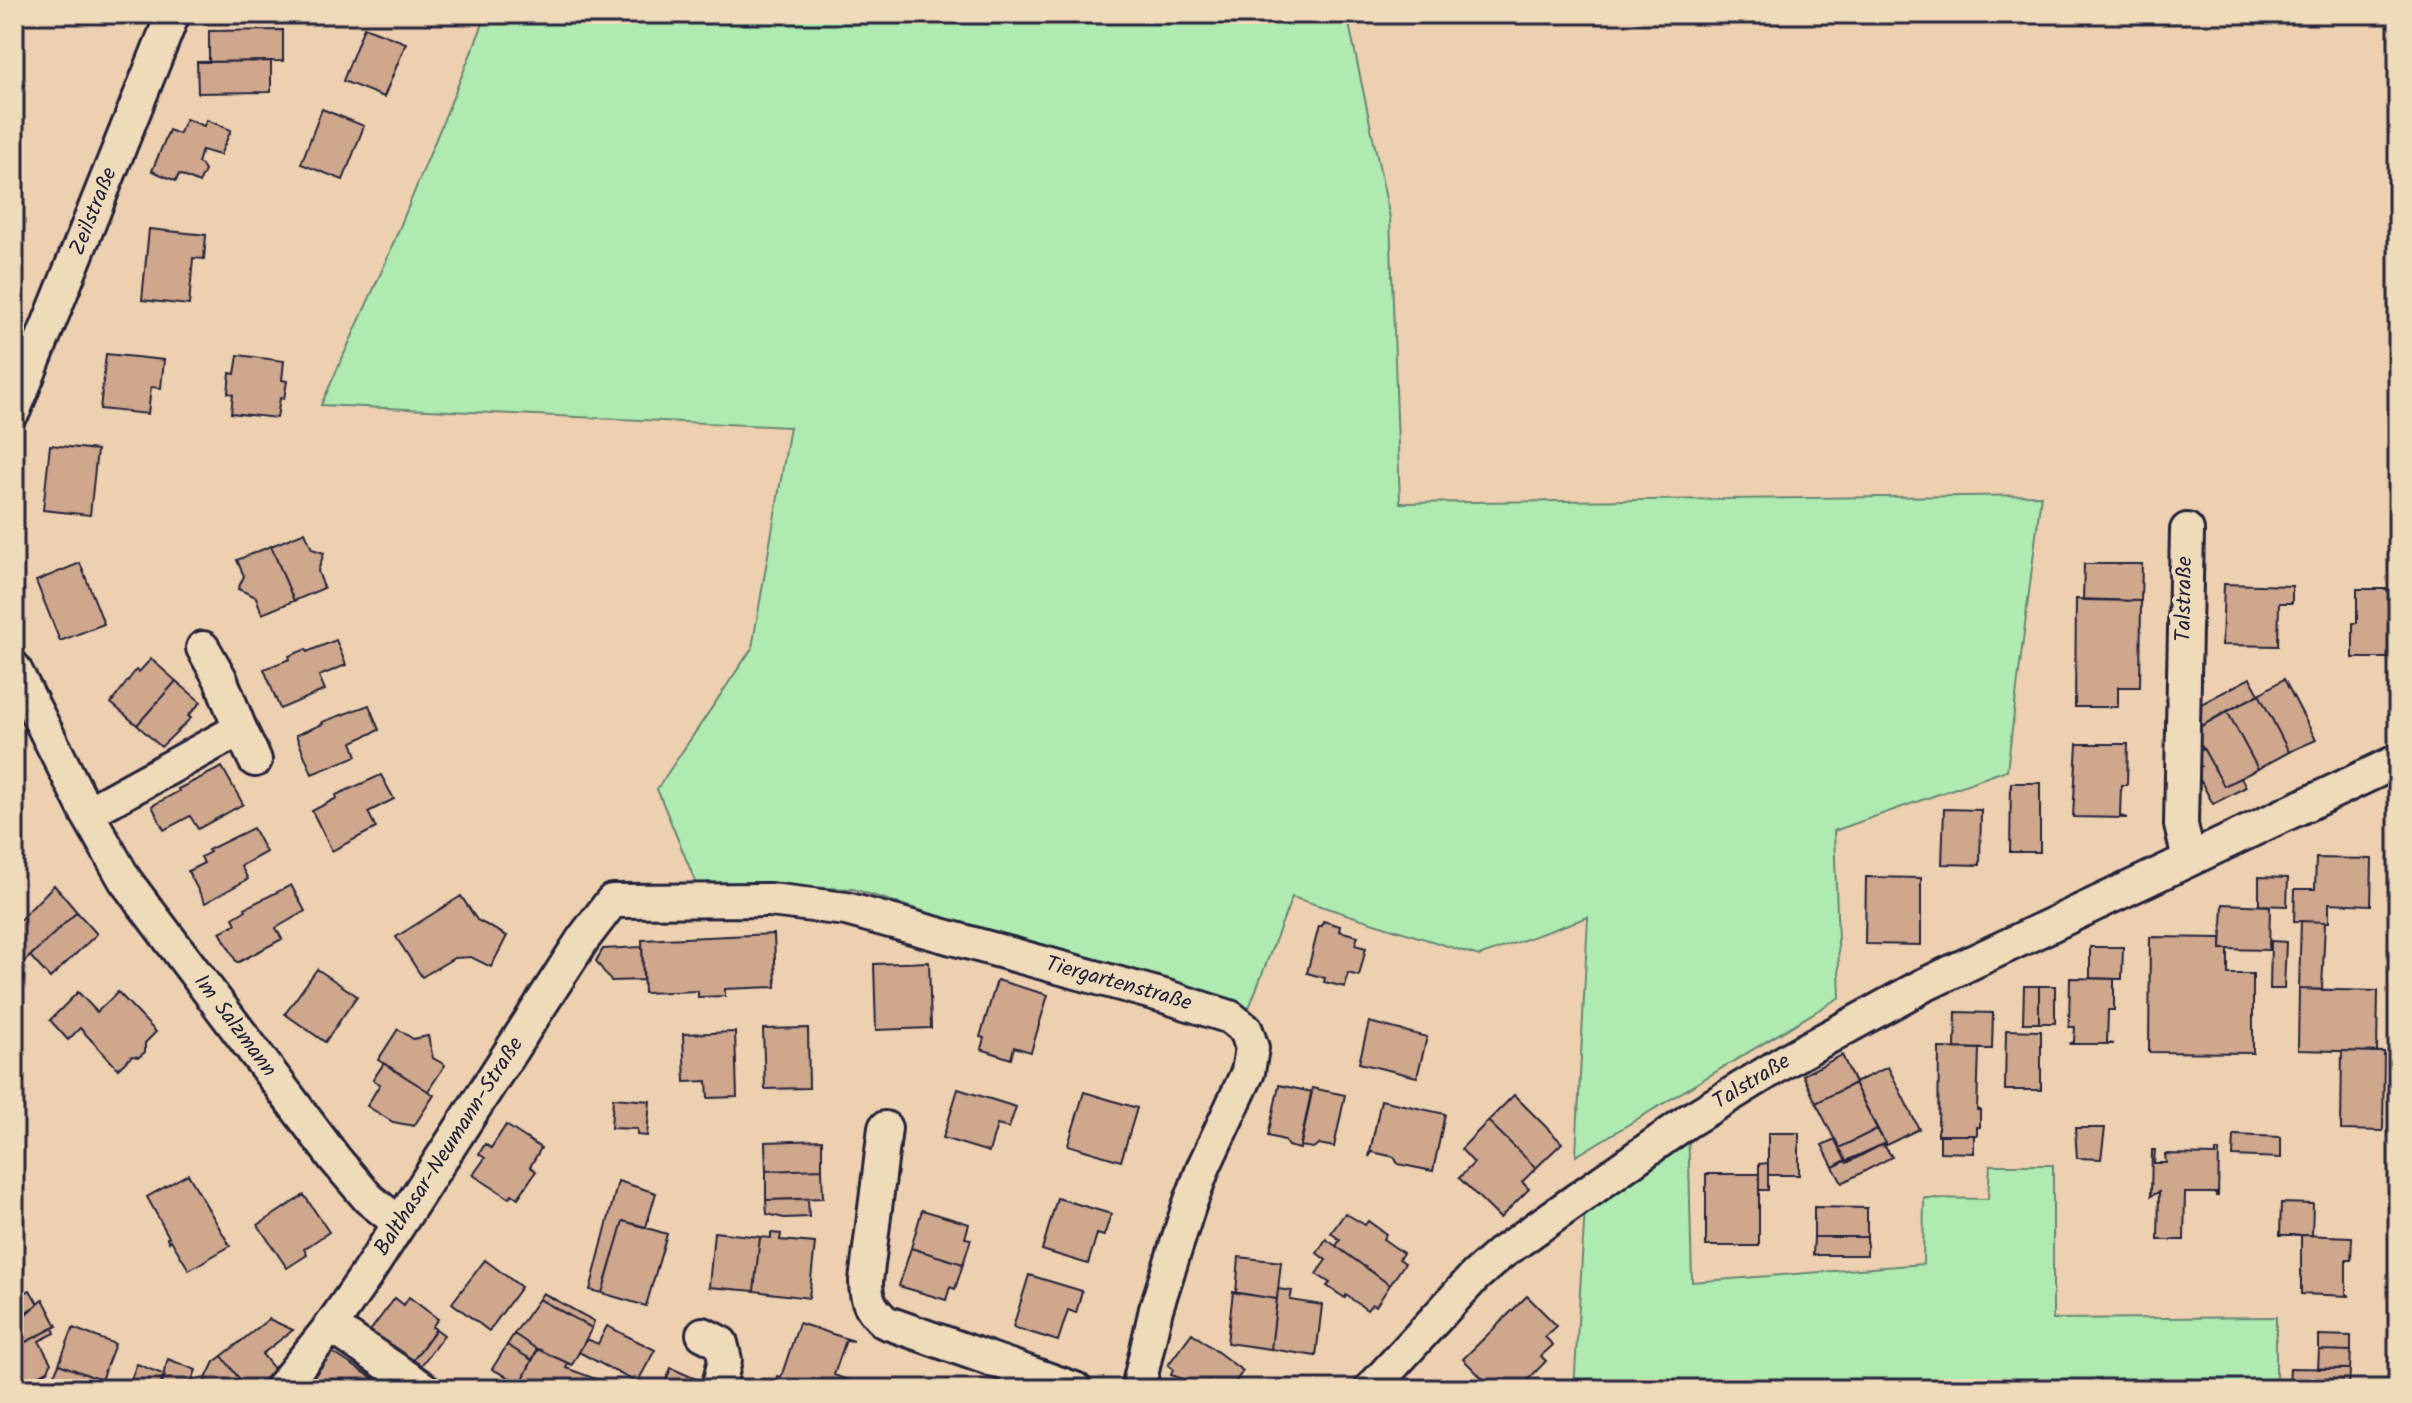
<svg xmlns="http://www.w3.org/2000/svg" width="2412" height="1403" font-family="Kalam,sans-serif">
	<style>
		.green { fill: #afebb0; stroke: #688676; stroke-width: 2 }
		.building { fill: #cfa78d; stroke: #22223b; stroke-width: 2 }
		.lines { fill: none; stroke-linecap: round; stroke-linejoin: round }
		.street-casing { stroke: #22223b; stroke-width: 38 }
		.street { stroke: #efdab9; stroke-width: 32 }
		.labels { text-anchor: middle; dominant-baseline: central; stroke-width: 8; stroke-linejoin: round; paint-order: stroke }
		.street-label { font-size: 22px; fill: #22223b; stroke: #efdab9 }
	</style>
	<rect width="100%" height="100%" fill="#edd0af"/>
	<filter id="ink" filterUnits="userSpaceOnUse"><feTurbulence type="fractalNoise" baseFrequency=".0125" numOctaves="2"/><feDisplacementMap in="SourceGraphic" scale="16" xChannelSelector="R" yChannelSelector="G"/><feConvolveMatrix kernelMatrix="1 2 1 2 8 2 1 2 1" color-interpolation-filters="sRGB"/></filter>
	<g filter="url(#ink)">
		<path class="green" d="M487 14H1347L1390 218 1400 503 2041 495 2007 770 1834 831 1840 997 1576 1156 1588 917 1479 956 1292 897 1247 1013 853 889 696 883 657 789 752 648 790 427 321 405 384 266Z
			M1688 1121 1692 1282 1923 1264 1924 1198 1988 1199 1990 1165H2053V1319L2276 1317V1389H1574L1586 1192Z"/>
		<path class="building" d="M364 27 406 43 384 97 343 81Z
			M283 30V61L209 62V31Z
			M271 61V92L198 93 197 62Z
			M322 109 364 126 343 180 301 164Z
			M186 119 204 126 207 120 231 130 220 155 202 150 198 163 202 165 205 171 199 183 179 174 176 181 152 171 169 130 179 134Z
			M149 229 206 235 204 259 193 258 189 305 142 300Z
			M106 354 164 360 161 388 151 387 148 414 100 409Z
			M238 355 284 361 282 380 287 381 284 399 280 398 277 418 231 413 233 394 228 393 230 373 235 374Z
			M50 445 97 450 90 515 43 510Z
			M305 532 312 549 324 553 318 571 324 588 294 601 271 546Z
			M271 546 294 601 262 614 256 597 238 589 244 576 237 560Z
			M80 563 104 624 60 641 36 581Z
			M2084 564H2142L2141 601 2083 600Z
			M2224 584 2292 586V603H2279L2278 646 2222 645Z
			M2357 589H2398V658H2353V623H2357Z
			M2076 599 2141 601 2140 687H2118V707H2075Z
			M336 640 346 665 319 676 325 690 280 709 264 669 290 659 289 656 306 649 307 652Z
			M151 659 176 681 137 725 111 703 136 670 139 672Z
			M2250 678 2259 694 2198 728 2199 705Z
			M2284 679 2316 740 2289 752 2259 694Z
			M176 681 201 702 188 716 191 718 161 747 137 725Z
			M2259 694 2289 752 2258 769 2227 711Z
			M369 705 379 730 352 742 357 756 312 774 296 735 323 724 322 722Z
			M2227 711 2258 769 2224 786 2198 739V728Z
			M2077 744H2128L2127 785H2121L2120 816 2127 818 2073 817Z
			M2203 748 2224 786 2241 778 2246 787 2213 804 2197 774V767L2201 766 2194 753Z
			M222 767 243 804 198 829 190 816 164 830 152 806 179 791 178 789Z
			M381 775 394 799 368 812 376 828 332 851 312 811 337 798 336 795Z
			M2011 783H2040V852H2010Z
			M1944 809 1981 810 1980 865 1942 864Z
			M253 828 266 852 241 866 248 879 205 903 188 871 204 863 201 857 210 852 208 850Z
			M2316 858 2372 859 2371 905 2329 903V922L2294 921 2295 889H2315Z
			M1866 877 1921 878V945L1865 944Z
			M2259 877 2288 878 2287 906 2259 905Z
			M54 885 77 912 24 962 14 951V926Z
			M291 885 305 911 276 928 282 939 237 963 220 932 236 924 233 918 246 910 245 908Z
			M461 896 477 920 507 936 491 967 471 957 454 958 422 977 396 937Z
			M2223 904 2270 906 2269 950 2221 949Z
			M77 912 97 934 50 978 30 956Z
			M1323 921 1340 926 1339 931 1358 936 1355 945 1366 948 1359 976 1348 973 1345 987 1324 982 1325 978 1307 973 1319 926H1322Z
			M2301 921 2325 922 2322 990 2299 989Z
			M774 934 776 987 725 989V996L698 997V991L644 993 642 940Z
			M2150 937 2221 938V949H2228V974H2253V1053L2149 1052Z
			M2271 941 2286 942 2284 989H2270Z
			M642 947 643 980 611 981 596 961 603 949Z
			M2090 947H2123L2122 979 2090 978Z
			M929 962 931 1028 876 1030 874 964Z
			M317 969 357 996 325 1042 285 1014Z
			M2070 978 2114 979V1010H2108L2107 1043 2114 1044H2069L2074 1042 2075 1027H2069Z
			M997 980 1048 995 1031 1052 1014 1047 1011 1059 981 1049 984 1038 980 1037Z
			M2024 986H2039V1023H2023Z
			M2039 986H2055V1023H2039Z
			M2299 989 2378 991 2377 1052 2298 1050Z
			M78 992 97 1012 118 992 156 1032 145 1043V1052L139 1057 132 1056 118 1069 80 1028 68 1040 50 1020Z
			M1956 1012 1993 1013 1992 1049 1955 1048Z
			M1369 1022 1427 1037 1417 1077 1359 1063Z
			M808 1028 809 1088 765 1089 763 1029Z
			M398 1029 413 1039 428 1036 433 1058 445 1065 428 1091 378 1060Z
			M2006 1030 2041 1031V1090H2005Z
			M735 1032 737 1097 708 1098 707 1081 685 1082 683 1034Z
			M1939 1048 1979 1049 1977 1110H1980V1127H1977V1135H1938Z
			M2342 1051 2384 1052 2383 1131 2341 1130Z
			M1842 1055 1855 1083 1816 1103 1803 1075Z
			M384 1063 434 1095 414 1126 393 1122 367 1106 380 1084 373 1080Z
			M1888 1067 1919 1129 1884 1146 1885 1143 1854 1083Z
			M1854 1083 1877 1129 1839 1148 1816 1103Z
			M1279 1085 1312 1092 1300 1149 1288 1146 1284 1140 1268 1136Z
			M1312 1088 1345 1095 1334 1147 1319 1144 1313 1148 1300 1146Z
			M958 1089 1016 1107 1009 1128 997 1125 989 1152 943 1138Z
			M1084 1092 1137 1108 1121 1161 1068 1145Z
			M1514 1095 1562 1143 1536 1168 1488 1121Z
			M613 1098 650 1101 647 1136 637 1135V1129L611 1128Z
			M1381 1100 1445 1114 1433 1171 1398 1164 1394 1157 1372 1152 1369 1157Z
			M1488 1121 1536 1168 1522 1182 1529 1189 1500 1218 1459 1178 1474 1163 1461 1149Z
			M506 1125 541 1148 530 1167 536 1171 518 1198 512 1194 509 1198 473 1175 485 1158 479 1154 485 1144 491 1148Z
			M2075 1128H2105L2101 1159 2077 1158Z
			M1877 1129 1885 1143 1847 1163 1839 1148Z
			M1768 1133H1799V1175H1768Z
			M1940 1135H1974V1153L1940 1152Z
			M2234 1135 2281 1137V1158L2233 1156Z
			M1835 1139 1846 1160 1833 1167 1822 1145Z
			M822 1140V1169L766 1171 765 1142Z
			M1883 1144 1892 1157 1842 1183 1833 1167Z
			M2152 1150H2155L2154 1163H2166L2165 1154 2216 1155V1151H2219L2218 1196H2216V1193H2185L2184 1240H2158L2159 1192 2151 1196Z
			M1768 1163V1190H1759V1164Z
			M822 1169 823 1198 766 1200V1171Z
			M188 1174 230 1246 189 1270 171 1240 169 1242 167 1238 169 1237 147 1197Z
			M1706 1174H1759V1246H1706Z
			M618 1181 656 1193 646 1227 623 1221 602 1293 590 1290Z
			M304 1195 329 1232 304 1249 307 1255 287 1268 258 1225Z
			M1057 1198 1111 1214 1104 1236 1097 1234 1088 1264 1042 1250Z
			M808 1199 809 1217 784 1218 767 1214 766 1200Z
			M2281 1203 2313 1204 2312 1235H2280Z
			M1814 1207 1867 1208V1237H1814Z
			M922 1210 969 1224 965 1238 971 1239 963 1264 911 1248Z
			M1345 1213 1365 1225 1368 1221 1386 1234 1383 1239 1403 1253 1399 1259 1405 1263 1390 1285 1336 1246 1340 1240 1331 1233Z
			M623 1221 667 1234 646 1306 602 1293Z
			M714 1232 760 1237 754 1291 709 1287Z
			M771 1233 781 1234 780 1240 815 1243 809 1298 754 1291 760 1237 771 1238Z
			M2301 1235 2352 1237 2351 1260H2346V1294L2350 1296 2301 1294Z
			M1814 1237H1867V1255H1813Z
			M1326 1239 1390 1285 1376 1306 1372 1304 1367 1310 1346 1295 1345 1298 1327 1286 1330 1283 1316 1274 1326 1260 1317 1253Z
			M911 1248 963 1264 955 1289 950 1287 946 1300 899 1286Z
			M1239 1257 1281 1262 1277 1299 1236 1293Z
			M485 1260 521 1287 489 1331 452 1303Z
			M1029 1275 1082 1291 1076 1313 1068 1310 1058 1341 1013 1327Z
			M1278 1289 1292 1291 1290 1300 1322 1305 1316 1356 1271 1349Z
			M30 1290 38 1304 14 1320V1291L17 1297Z
			M1233 1292 1277 1299 1271 1349 1227 1343Z
			M543 1293 594 1321 592 1328 539 1299Z
			M1527 1296 1557 1326 1545 1337 1553 1345 1541 1356 1546 1361 1519 1389H1493L1463 1359Z
			M409 1297 438 1319 432 1327 436 1329 412 1362 370 1331 395 1298 404 1305Z
			M43 1299 57 1326 14 1348V1320L26 1314Z
			M539 1299 592 1328 572 1365 537 1349 514 1334Z
			M269 1319 293 1330 262 1354 275 1370 252 1389H247L222 1356Z
			M799 1323 854 1341 846 1340 834 1375 848 1380 845 1389H773L777 1376 781 1377Z
			M607 1326 655 1350 637 1383 579 1352 587 1339 598 1344Z
			M53 1328 55 1333 39 1341 51 1363 48 1371 21 1385 14 1373V1348Z
			M73 1328 115 1344 101 1380 59 1364Z
			M436 1329 444 1335 420 1367 412 1362Z
			M1192 1333 1243 1371 1231 1388 1199 1389 1186 1380 1171 1375 1173 1369 1168 1365Z
			M514 1334 537 1349 532 1360 507 1345Z
			M2319 1335 2351 1336V1351L2319 1350Z
			M507 1345 532 1360 521 1384 492 1369Z
			M538 1349 568 1363 566 1368 596 1379 592 1389H557L540 1383 538 1387 522 1381Z
			M2319 1350 2351 1351 2350 1369H2318Z
			M332 1352 374 1379 367 1389H323L311 1381Z
			M222 1356 247 1389H201L214 1362Z
			M168 1359 196 1370 190 1385H192L190 1389H159Z
			M59 1364 101 1380 97 1389H48Z
			M137 1364 165 1375 159 1389H127Z
			M671 1368 705 1383 702 1389H662Z
			M2290 1368 2350 1369 2349 1389H2289Z
			M596 1379 621 1389H592Z"/>
		<g class="lines">
			<defs>
				<g id="street">
					<path id="s1" d="M14 410 173 14"/>
					<path d="M2187 530 2181 825 2189 859"/>
					<path id="s2" d="M14 668 87 813 125 880 335 1159 369 1199 399 1223"/>
					<path d="M240 729 255 760"/>
					<path d="M87 813 240 729 220 678 203 648"/>
					<path d="M885 1128 866 1281C866 1301 871 1309 885 1322L1075 1389"/>
					<path d="M331 1326 424 1389"/>
					<path d="M703 1334 721 1343 725 1360 718 1389"/>
					<path id="s3" d="M280 1389 331 1326 365 1277 583 939 612 901 770 900 846 909 1164 996 1230 1017 1246 1030 1252 1048 1248 1072 1204 1166 1189 1206 1156 1309 1138 1389"/>
					<path id="s4" d="M1371 1389 1475 1276 1500 1254 1688 1121 1794 1056 1922 986 2398 761"/>
				</g>
			</defs>
			<use href="#street" class="street-casing"/>
			<use href="#street" class="street"/>
		</g>
	</g>
	<g class="labels">
		<g class="street-label">
			<text stroke="none"><textPath href="#s1" startOffset="214">Zeilstraße</textPath></text>
			<text transform="translate(2185 599) rotate(-89)">Talstraße</text>
			<text stroke="none"><textPath href="#s3" startOffset="1108">Tiergartenstraße</textPath></text>
			<text stroke="none"><textPath href="#s2" startOffset="422">Im Salzmann</textPath></text>
			<text stroke="none"><textPath href="#s4" startOffset="492">Talstraße</textPath></text>
			<text stroke="none"><textPath href="#s3" startOffset="296">Balthasar-Neumann-Straße</textPath></text>
		</g>
	</g>
	<rect width="2412" height="1403" fill="none" stroke="#efdab9" stroke-width="48"/>
	<rect x="24" y="24" width="2364" height="1355" fill="none" stroke="#22223b" stroke-width="3" filter="url(#ink)"/>
</svg>
